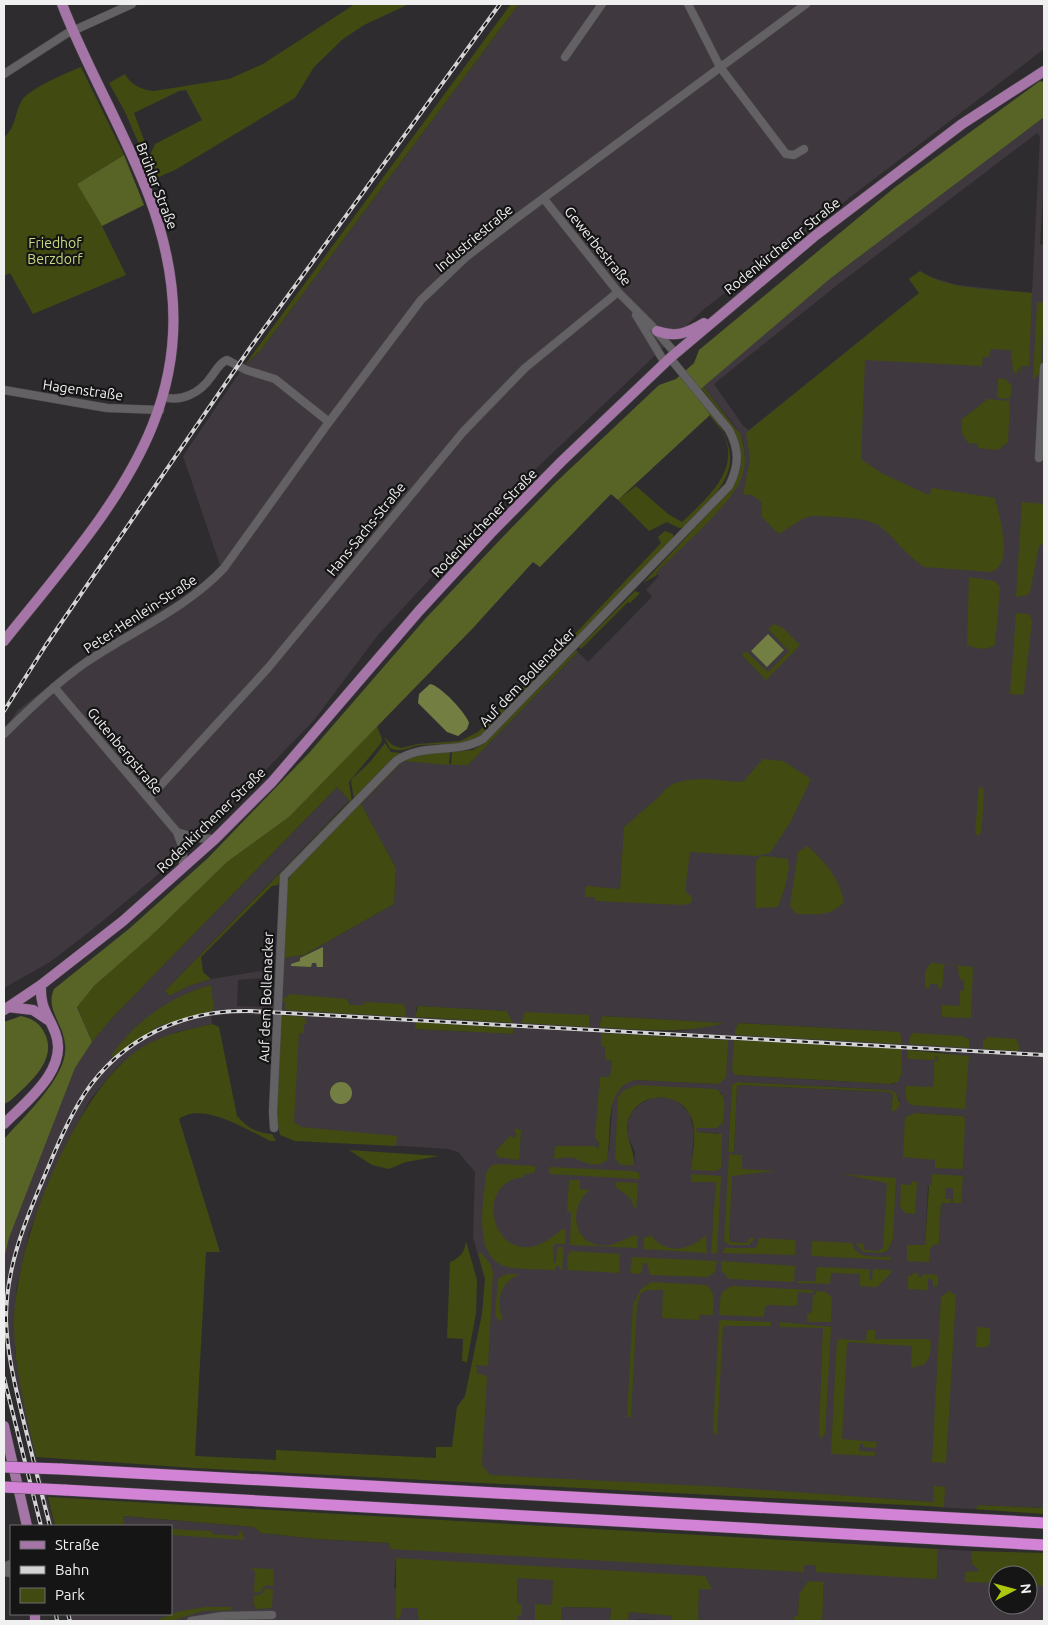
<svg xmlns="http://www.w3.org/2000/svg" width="1048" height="1625" font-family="Ubuntu,sans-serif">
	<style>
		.built { fill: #3f383e; fill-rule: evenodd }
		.green { fill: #414b11 }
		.forest { fill: #586326 }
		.water { fill: #737f42 }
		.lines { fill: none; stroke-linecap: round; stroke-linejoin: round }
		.minor-casing { stroke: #4b4a4b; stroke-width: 9 }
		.major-casing { stroke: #4b4a4b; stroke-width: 11 }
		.highway-casing { stroke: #4b4a4b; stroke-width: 12 }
		.minor { stroke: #636163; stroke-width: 8 }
		.major { stroke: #a675a7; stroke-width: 10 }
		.highway { stroke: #d383d5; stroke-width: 11 }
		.rail-casing { stroke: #d5d4d5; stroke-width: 4 }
		.rail { stroke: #161516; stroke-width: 2; stroke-dasharray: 5.5; stroke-linecap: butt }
		.highway-bridge-casing { stroke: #4b4a4b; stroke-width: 12; stroke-linecap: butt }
		.highway-bridge { stroke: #d383d5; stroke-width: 11 }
		.labels { text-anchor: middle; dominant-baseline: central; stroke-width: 4.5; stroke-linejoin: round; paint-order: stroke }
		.street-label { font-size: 14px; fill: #f1f0f1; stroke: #161516 }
		.park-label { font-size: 14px; fill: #c7d980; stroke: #161516 }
	</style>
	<rect width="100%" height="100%" fill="#2f2c2f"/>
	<path class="built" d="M519 4H1044V49L704 309 502 501 378 635 315 719 228 809 167 867 93 929 50 962 4 988V729L18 710 78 663 200 588 221 568 183 456 244 366 261 350Z
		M1044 117V177L1040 244 1044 245V1508L977 1505V1508L972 1509 952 1508 934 1507 933 1502 889 1499 468 1474 462 1465 478 1368 476 1367 478 1365 485 1279 473 1237 475 1172 458 1152 448 1149 295 1139 277 1118 284 958 304 955 394 904 396 868 361 804 403 761 468 765 578 652 588 662 650 599 652 596 646 590 659 576 656 573 736 489 745 456 743 441 735 426 703 386 831 278ZM1037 133 1040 137 1032 293 957 285 928 276 920 271 909 279 919 293 749 430 744 427 714 384 836 286ZM329 999H347L350 1005H365L406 1017 285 1009V1007ZM418 1006 507 1011 513 1023 416 1017V1009ZM602 1016 723 1023 675 1032 599 1027ZM416 1022 512 1028 513 1034 416 1029ZM740 1023 899 1032 735 1029ZM734 1041V1040L902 1049 894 1084H890L736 1075ZM605 1047 718 1084 635 1080 626 1082 619 1087 613 1097 609 1151 598 1150 600 1077H610L612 1060ZM908 1050 935 1051 969 1057 917 1106 933 1087 934 1062H937L938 1056H935V1060ZM737 1082 889 1090 900 1100 891 1111 893 1095 890 1092 737 1085 734 1151 728 1152 732 1085ZM722 1093 717 1128 696 1127V1132L718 1133 691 1170 694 1133 689 1112 675 1099 662 1097 652 1098 640 1104 632 1112 628 1121 627 1134 635 1153 634 1165 618 1097ZM915 1113 963 1116 965 1119 935 1160ZM963 1176 954 1188 945 1187V1199L951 1203 941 1202 939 1243 934 1244 930 1248 907 1261V1248L913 1245H925L928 1186Z
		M337 787 350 800 165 991 169 996 189 986 211 979 273 969V977L238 980 237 1006 259 1007 274 1000 273 1015 231 1014 211 1016 212 1024 177 1032 140 1049 118 1066 90 1100 67 1142 29 1233 16 1290 15 1351 36 1457 54 1524 122 1516 254 1527 261 1533 317 1539 804 1568V1565H816V1568L937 1574 938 1549 971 1551 973 1564 998 1576V1605H1028V1578L1044 1579V1621H822L824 1582 799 1595 798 1617 794 1616 793 1621H707L698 1619 699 1588 711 1589 396 1558 394 1588 398 1589 401 1608H417L419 1621H423H72L70 1614H171V1526H47L6 1353 4 1260 9 1238 75 1068 92 1042 113 1017Z
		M555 1573 552 1605H535V1621H518V1615H521L517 1604 518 1578Z
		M562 1607 611 1608 610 1621H561Z
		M629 1612 673 1616 672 1621 640 1619 628 1621Z"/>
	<path class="green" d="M355 4H409L364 25 343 39 314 67 295 98 175 170 154 179 147 162 155 144 202 120 186 90 179 91 134 113 144 140 141 149 125 112 109 83 125 74C131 85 141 90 154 91L229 79 263 64Z
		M511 4H519L261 350 244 366Z
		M81 67 124 155 77 184 102 226 126 275 33 314 10 273 4 276V138C17 125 14 114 22 100 29 89 68 72 81 67Z
		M920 271C949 291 997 289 1032 293L1029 366H1021V373L1019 367 1017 373 1013 372 1011 350 991 349 989 357H983L982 366 865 360 861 459 883 474 929 495 932 488 995 498C999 516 1015 564 991 572L924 567C907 556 896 539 881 527 867 516 830 517 812 516L804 518 779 534 762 517V503C756 497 752 493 743 495L750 459 746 433 919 293 909 279Z
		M1037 302 1044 303 1041 372 1033 380Z
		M998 378 1007 380 1012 386 1010 399 997 398Z
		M703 386 740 434C746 449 747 467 740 482 726 509 678 550 656 573L657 575 643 583 727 494C761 452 727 421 701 388Z
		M988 399 1010 401 1008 442 998 450 978 448V444L968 443 962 433V419Z
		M705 405C750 463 729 480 686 527L679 528 667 522 649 531 618 500 636 486 668 514 682 522C707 498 744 468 721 430 717 423 705 413 705 405Z
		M1022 502 1044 504V543L1039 546 1030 592 1028 595 1016 597Z
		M665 531 673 534V540L574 641 571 638 661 543 658 537Z
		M969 577 995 581 1000 587 995 645C984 651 978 649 967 645Z
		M635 591 640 593 630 603 628 602 581 649 579 647Z
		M1016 613 1029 614 1032 620 1024 693 1022 695 1010 694Z
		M774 624 783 628 800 645 766 680 742 655 746 651 768 672 789 651 768 629Z
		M568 642 570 644 480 736C460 746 443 744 421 745 409 746 402 754 390 748L384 737 392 745 401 748 418 744 460 741 478 732Z
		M576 650 578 652 468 765H451L452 752 473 750 485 743Z
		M377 726 382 739 381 743 349 782 352 802 281 875 278 885 272 886 201 957 203 972 211 979 189 986 169 996 165 991 350 801 337 787 113 1017 92 1042 77 1006 94 986 150 937 227 862 289 817Z
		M385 743 391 752 401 753 354 799 351 782 352 779 370 762Z
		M450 752 449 765 403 761 361 804 396 868 394 904 304 955 284 958 287 883 291 874 393 768C412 754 427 753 450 752Z
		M763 759 783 761 811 779 791 821 770 853 756 856 690 852 685 891 692 897 691 903 683 905 595 901V897H585L586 886 620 889 624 827 660 796C675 771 717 781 743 782Z
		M979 786 984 789 983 814H979L983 815 980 836 975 834Z
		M807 846C824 860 840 879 844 902 831 917 815 914 796 914L790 906 798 852Z
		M766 856 788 859 789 868 785 887 778 907 756 908V861L759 857Z
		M931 963 973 967 971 1018 942 1017V1005L960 1006V991H964V981L959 978 958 966 944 965 942 988 938 989V984H930L929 988H925V971Z
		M211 985 214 1010 159 1026 112 1057V1054C137 1020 171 996 211 985Z
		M290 994 347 999 350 1005H365L364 1002 403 1004 405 1007 406 1017 285 1010V1002L281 1001Z
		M418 1006 507 1011 513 1023 415 1017Z
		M525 1012 589 1015V1027L521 1023Z
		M280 1015 305 1017 307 1024H304V1033H299L294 1122 301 1127 397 1136 396 1146 295 1141 280 1135 276 1118Z
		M602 1016 725 1023C683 1034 642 1030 599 1027Z
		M416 1022 513 1028V1034L415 1029Z
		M739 1023 900 1032 902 1044 735 1035V1029Z
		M212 1024 219 1027 237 1116C248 1128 256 1133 272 1134L276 1141H270C248 1130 202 1101 179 1119L220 1252H206L195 1456 276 1460V1450L436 1458V1447H452L457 1407 465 1396 482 1314 485 1279 478 1253H481L491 1265 493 1273 488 1366 477 1365 476 1367H478L477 1373 487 1376 482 1465 490 1475 723 1487 933 1502 934 1486 945 1487 944 1507 195 1468 36 1457C26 1413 14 1368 14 1323 14 1247 75 1090 141 1048 163 1034 187 1030 212 1024Z
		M601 1033 728 1040 726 1078 718 1084 635 1080C602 1089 613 1132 607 1160 596 1169 584 1162 574 1158 568 1156 560 1158 554 1159L555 1146H594L598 1149 599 1143 595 1138 600 1077H610L612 1061 605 1059V1047L601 1046Z
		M913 1033 962 1036 969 1039V1048L909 1044 910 1037Z
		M988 1037 1017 1039 1020 1051 983 1049V1041Z
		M734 1040 902 1049 901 1075 898 1082 890 1084 736 1075 732 1071Z
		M908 1050 969 1056 965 1109 911 1105 906 1099V1086L933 1087 934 1061H937L938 1057 935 1056V1060L908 1059Z
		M737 1082 889 1090 896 1093 900 1105 895 1111H891L893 1095 890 1092 737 1085 734 1152H728L732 1085Z
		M636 1085 716 1089C728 1097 724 1110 723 1123L717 1128H696L697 1132 722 1134 721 1168 716 1171 691 1170C692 1155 697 1135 692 1120 683 1090 637 1090 628 1121 624 1138 635 1148 634 1165 625 1165 619 1167 615 1158L618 1097 623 1091Z
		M915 1113 963 1116 965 1119 963 1169 935 1168V1160L903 1157 905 1117Z
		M517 1128 521 1131 519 1160 497 1157 496 1151 510 1136 514 1138 517 1134 514 1131Z
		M349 1150 439 1156 406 1162 389 1169 372 1165Z
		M729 1154 742 1155V1169L776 1171 732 1176 729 1239 731 1242 747 1243 750 1238H755L749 1245H729L724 1241Z
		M499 1164 535 1166V1172L524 1175V1177C465 1182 499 1289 562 1229L566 1230 565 1244H554L553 1263 556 1262 557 1247H564L562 1270H560L559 1266H556L555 1270C540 1269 523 1270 508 1267 471 1259 484 1200 486 1173L492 1165Z
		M549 1167 634 1171 639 1173V1179L549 1174Z
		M691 1174 721 1176 717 1253H711L716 1182H691Z
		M842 1174 896 1178 893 1238 888 1250 881 1253 863 1252 856 1243 863 1244 865 1250 878 1251 883 1248 887 1183Z
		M932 1174 963 1176 961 1203H953V1188H946L945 1199H951V1203H941L939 1244H935L930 1249 929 1262 907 1261V1245H925L929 1185H932Z
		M569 1180H580V1189L590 1190C571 1203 570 1239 597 1245 616 1249 622 1237 638 1235L637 1248 570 1245 571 1212 567 1211Z
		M912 1181 917 1182 915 1214 905 1213 900 1206 901 1184 911 1185Z
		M616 1182 638 1183 636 1211 630 1198 616 1187Z
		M650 1234C666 1256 688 1251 706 1235L707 1253 644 1249V1237H649Z
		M759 1238 796 1240 795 1255 722 1253 725 1248H756Z
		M466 1241 477 1280 476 1313 467 1362 462 1361 463 1339 447 1338 450 1262C460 1258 465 1252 466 1241Z
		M812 1241 852 1243C856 1260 876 1256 890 1257L892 1260 811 1256Z
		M570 1251 620 1254 619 1273 568 1270 567 1255H569Z
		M632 1257 717 1261 715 1272 708 1277 650 1275 647 1263H643L642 1272 639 1274 630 1273Z
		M721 1261 795 1266 794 1282 729 1279 721 1270Z
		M817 1267 870 1269 869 1280H872L873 1269 892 1270V1272L877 1287 860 1286V1274L831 1273 830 1284 797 1283V1281H815Z
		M913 1273H917L920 1278 924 1274 938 1275V1285L933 1288V1281L928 1278V1290L908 1289V1276H912Z
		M507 1274H520C501 1281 495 1302 503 1318L497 1322V1317H495L498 1278Z
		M651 1282 706 1285C717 1292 713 1304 713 1315H700L699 1320 662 1318 663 1290H646L641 1293 637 1305 631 1417H627L633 1304 641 1289Z
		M731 1286 813 1290V1293L798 1292 797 1306 768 1305 765 1306 764 1317 719 1315 721 1293Z
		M816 1291 826 1292 832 1298 831 1322H807V1314L812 1312 813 1295H816Z
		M949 1291 956 1295 946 1463 932 1462 941 1297Z
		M721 1320 771 1322V1326H723L717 1436 713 1432 719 1321Z
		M780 1322 831 1327 825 1434 821 1439 819 1434 823 1328 780 1327Z
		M977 1327 990 1328V1343L987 1347H976Z
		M867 1330H875V1339H928L931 1342 930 1355 925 1364 911 1368 912 1346 847 1342 842 1439 877 1442 876 1448 863 1447V1444H860L859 1451 875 1452V1456L831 1454 837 1339 866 1341Z
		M48 1497 938 1549 937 1578 933 1579 816 1572V1565H804V1572L390 1549 389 1543 317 1539 261 1533 254 1527 123 1516 124 1526H55Z
		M977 1505 1044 1508V1514L972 1509 977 1508Z
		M171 1529 212 1531V1534L238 1536 240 1531 243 1533 244 1540 171 1535Z
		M971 1551 1044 1553V1586L1028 1584V1575H998V1583L965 1582V1572L980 1571 972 1564Z
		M396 1558 705 1576 712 1589H699L698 1619 707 1621H672V1616L629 1612 628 1621H610L611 1608 562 1607 561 1621H535V1604L552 1605 553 1580 518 1578 517 1603 522 1604V1615H518V1621H522H419L417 1608H402L400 1618 396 1620Z
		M251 1568 274 1569 273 1586 266 1585 260 1592 254 1593 255 1572Z
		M808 1581 824 1582 822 1621H793L794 1616H798L799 1595Z
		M266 1588 273 1590 272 1608 257 1609 254 1605V1596L262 1594Z
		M205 1607H231V1610L202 1611 172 1621H155L177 1612Z"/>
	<path class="forest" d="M1040 81 1044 82V117L831 278 696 393 710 415 618 500 611 494 540 567 533 562 473 628 289 817 227 862 150 937 94 986 77 1007 92 1042 75 1068 9 1238 4 1260V1139C23 1117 70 1075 65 1044 63 1023 45 1009 54 989L130 928 208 858 309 753 426 618 497 543 553 485 659 385 676 379 694 363 699 350 894 188Z
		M124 155 144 205 102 226 77 184Z
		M21 1016C33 1019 40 1023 45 1034 58 1061 27 1085 10 1101L4 1104V1022Z"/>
	<path class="water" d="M768 634 784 650 767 667 751 651Z
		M430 684C440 685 467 714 469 723L467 729 458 736 447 732 418 703 419 694Z
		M323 947V967H317L316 963H312L311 967 291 966V964L300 961V958Z
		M330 1093a11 11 0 1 1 22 0a11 11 0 1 1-22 0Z"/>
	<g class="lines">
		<defs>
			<path id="minor" d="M688 4 720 67 786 154 794 155 804 149
				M565 57 602 4
				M4 74 66 34 132 4
				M544 199 618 292 652 326 675 353
				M636 315 665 363
				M4 390 107 408 160 410
				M163 397C182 402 200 393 211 377 216 371 219 363 227 360L246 370 275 379 329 422
				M1039 458 1044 367
				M54 687 177 832 183 849V868
				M4 734C29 709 55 684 85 663 130 632 186 609 224 568L329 422 421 300 466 257 518 217 806 4
				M149 798 268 668 463 432 525 368 618 292
				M177 832 196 838 215 839
				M274 1128 273 1112 284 876 396 761C423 742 455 755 483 739L729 486C739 466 740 451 729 430L670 358
				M4 1567 11 1564
				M4 1572 11 1573
				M191 1621 222 1616 272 1615"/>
			<path id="major" d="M657 331C676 338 687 333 704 323
				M4 641C119 498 222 392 149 196 124 130 87 69 62 4
				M8 1007 33 1010 48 1020
				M4 1010 41 985 123 921 215 839 272 782 419 611 490 534 562 461 670 358 816 235 962 124 1044 71
				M4 1124C27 1101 70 1068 55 1032 47 1012 40 1008 41 985
				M4 1426 27 1526
				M35 1614V1621"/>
			<path id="highway" d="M61 1469 1044 1523
				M64 1490 1044 1545"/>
		</defs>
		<use href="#minor" class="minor-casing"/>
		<use href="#major" class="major-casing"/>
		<use href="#highway" class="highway-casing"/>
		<use href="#minor" class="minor"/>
		<use href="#major" class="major"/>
		<use href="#highway" class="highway"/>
		<defs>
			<path id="rail" d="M4 711 46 645 250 348 500 4
				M4 1378 41 1526
				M50 1526C41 1492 33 1458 24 1423 16 1389 7 1355 6 1319 6 1270 23 1226 42 1182 55 1151 67 1121 85 1093 122 1038 185 1009 250 1011L1044 1055
				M56 1614 57 1621
				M68 1614 70 1621"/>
		</defs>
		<use href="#rail" class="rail-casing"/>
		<use href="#rail" class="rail"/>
		<defs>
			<path id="highway-bridge" d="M4 1467 61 1469
				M4 1487 64 1490"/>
		</defs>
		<use href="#highway-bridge" class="highway-bridge-casing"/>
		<use href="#highway-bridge" class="highway-bridge"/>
	</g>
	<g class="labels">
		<g class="street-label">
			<text transform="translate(157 186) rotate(69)">Brühler Straße</text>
			<text transform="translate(474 238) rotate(-40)">Industriestraße</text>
			<text transform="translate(598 246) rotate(51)">Gewerbestraße</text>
			<text transform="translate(782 246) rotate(-39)">Rodenkirchener Straße</text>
			<text transform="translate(83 390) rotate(8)">Hagenstraße</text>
			<text transform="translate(484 523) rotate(-46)">Rodenkirchener Straße</text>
			<text transform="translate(366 529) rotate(-51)">Hans-Sachs-Straße</text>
			<text transform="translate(140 614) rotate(-33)">Peter-Henlein-Straße</text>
			<text transform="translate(527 677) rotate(-46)">Auf dem Bollenacker</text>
			<text transform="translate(125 751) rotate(50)">Gutenbergstraße</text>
			<text transform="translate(211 820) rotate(-44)">Rodenkirchener Straße</text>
			<text transform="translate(266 997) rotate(-88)">Auf dem Bollenacker</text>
		</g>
		<g class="park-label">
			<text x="55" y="243">Friedhof<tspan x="55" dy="16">Berzdorf</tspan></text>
		</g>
	</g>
	<rect width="1048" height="1625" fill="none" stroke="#f1f0f1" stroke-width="10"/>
	<rect x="10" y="1525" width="162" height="90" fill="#161516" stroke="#6e6d6e"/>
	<rect x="20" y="1541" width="25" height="8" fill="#a675a7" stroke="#6e6d6e"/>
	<text x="55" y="1550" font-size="15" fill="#f1f0f1">Straße</text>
	<rect x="20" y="1566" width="25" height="8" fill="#d5d4d5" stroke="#6e6d6e"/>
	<text x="55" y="1575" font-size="15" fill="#f1f0f1">Bahn</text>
	<rect x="20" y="1588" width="25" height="15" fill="#414b11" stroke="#6e6d6e"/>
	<text x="55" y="1600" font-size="15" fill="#f1f0f1">Park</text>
	<g transform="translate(1013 1590) rotate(84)"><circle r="24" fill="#161516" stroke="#6e6d6e"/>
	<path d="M0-4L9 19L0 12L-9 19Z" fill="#adc60e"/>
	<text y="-8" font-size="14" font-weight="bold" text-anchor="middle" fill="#f1f0f1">N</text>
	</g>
</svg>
